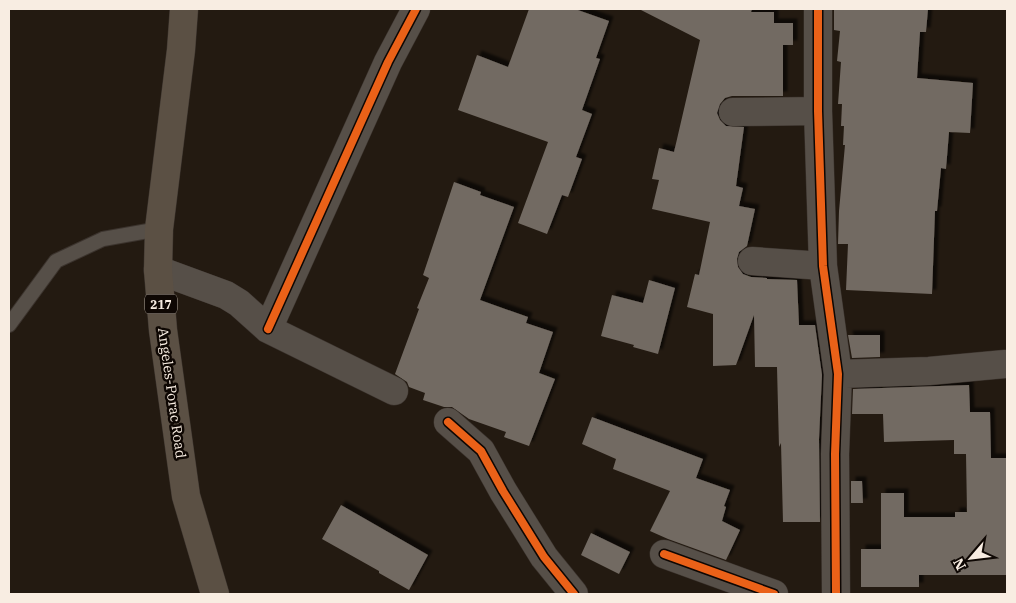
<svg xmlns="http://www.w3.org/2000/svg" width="1016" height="603" font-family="'IBM Plex Serif',serif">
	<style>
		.building { fill: #726a62; filter: url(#shadow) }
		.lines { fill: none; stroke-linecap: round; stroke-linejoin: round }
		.lane-casing { stroke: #3b332d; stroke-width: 16 }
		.street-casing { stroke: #3b332d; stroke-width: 29 }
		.primary-casing { stroke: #3b332d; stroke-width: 29 }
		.lane { stroke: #564f48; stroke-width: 14 }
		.street { stroke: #564f48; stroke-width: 28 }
		.primary { stroke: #5b5044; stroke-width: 28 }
		.cycleway-casing { stroke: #0e0703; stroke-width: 11 }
		.cycleway { stroke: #ea6118; stroke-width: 8 }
		.labels { text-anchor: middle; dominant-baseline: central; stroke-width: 5; stroke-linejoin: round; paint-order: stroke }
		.shield { fill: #0e0703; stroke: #b2a89f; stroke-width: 1 }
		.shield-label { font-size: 12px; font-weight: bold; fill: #f8ede2 }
		.street-label { font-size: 14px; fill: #f8ede2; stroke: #0e0703 }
	</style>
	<defs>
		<filter id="shadow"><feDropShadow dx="4.5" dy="-4.5" stdDeviation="1" flood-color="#0009"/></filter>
	</defs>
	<rect width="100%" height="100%" fill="#231a11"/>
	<path class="building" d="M529 9H575L609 21 596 58 600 59 582 110 592 114 576 157 582 159 568 197 562 195 547 234 518 223 548 142 458 110 477 55 508 67Z
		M639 9H752L751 12H774V23H793V45H783V96H732L725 98 720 104 717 113 720 120 726 126 744 127 736 186 743 188 739 206 755 209 747 246 739 252 737 259 738 267 743 274 751 277 767 278V279L797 280 799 325H815L822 375 819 439 820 522H783L781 443 779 447 777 367H755L754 315 736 365 713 366V314L687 307 695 274 699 275 710 222 652 209 659 180 652 179 659 148 674 152 700 40Z
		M834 9H928L926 32H920L917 78 973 83 970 133 949 132 946 169 941 168 937 211H935L932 294 846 290 848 244H838L839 211 845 145H843L844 126H841L842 104H838L841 62 837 61 840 31 834 30Z
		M454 182 481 192 480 195 514 207 480 300 528 317 526 323 553 332 539 373 555 379 529 446 504 437 506 432 469 419 452 407H444L423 400 425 393 409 387 407 382 395 374 419 309 417 308 429 278 423 275Z
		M649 280 675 288 658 354 633 347 634 345 601 336 612 295 643 303Z
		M848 335H880V357L852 358Z
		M969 385 970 412H990L991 458H1007V575H919V587H861V549H881V493H904V517H955V512H967L966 454H954V440L884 442 883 414H852L853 389Z
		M592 417 703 459 696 478 730 490 724 506 726 507 722 521 740 530 726 560 668 539 650 531 670 491 613 469 616 459 582 444Z
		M851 481H862L863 503H851Z
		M341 505 428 555 409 590 379 573V571L322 539Z
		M591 533 630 552 619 574 581 555Z"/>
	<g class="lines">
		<defs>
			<path id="lane" d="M9 325 56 261 103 239 159 229"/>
			<path id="street" d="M818 9V111L823 266 838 374 835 454 836 594
				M733 112 818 111
				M752 261 823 266
				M158 270 226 295 239 303 268 329 394 391
				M268 329 388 62 416 9
				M838 374 929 371 1005 364
				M448 422 481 451 503 491 544 557 574 594
				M664 554 774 594"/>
			<path id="primary" d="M184 9 181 50 159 229 158 270 163 330 186 496 215 594"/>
		</defs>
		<use href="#lane" class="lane-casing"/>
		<use href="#street" class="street-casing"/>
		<use href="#primary" class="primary-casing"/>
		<use href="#lane" class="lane"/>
		<use href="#street" class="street"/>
		<use href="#primary" class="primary"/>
		<defs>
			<path id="cycleway" d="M818 9V111L823 266 838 374 835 454 836 594
				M268 329 388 62 416 9
				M448 422 481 451 503 491 544 557 574 594
				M664 554 774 594"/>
		</defs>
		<use href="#cycleway" class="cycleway-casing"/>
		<use href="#cycleway" class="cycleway"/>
	</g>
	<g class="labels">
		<rect class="shield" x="145" y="294.5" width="32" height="19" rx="4"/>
		<g class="shield-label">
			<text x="161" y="304">217</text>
		</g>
		<g class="street-label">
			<text transform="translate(172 393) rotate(82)">Angeles-Porac Road</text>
		</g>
	</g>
	<rect width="1016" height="603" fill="none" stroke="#f8ede2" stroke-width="20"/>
	<g transform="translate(971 558) rotate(242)" stroke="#0e0703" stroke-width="4" paint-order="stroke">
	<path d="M0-4L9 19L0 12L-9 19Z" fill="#f8ede2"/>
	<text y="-8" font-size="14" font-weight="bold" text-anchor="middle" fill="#f8ede2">N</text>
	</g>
</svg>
